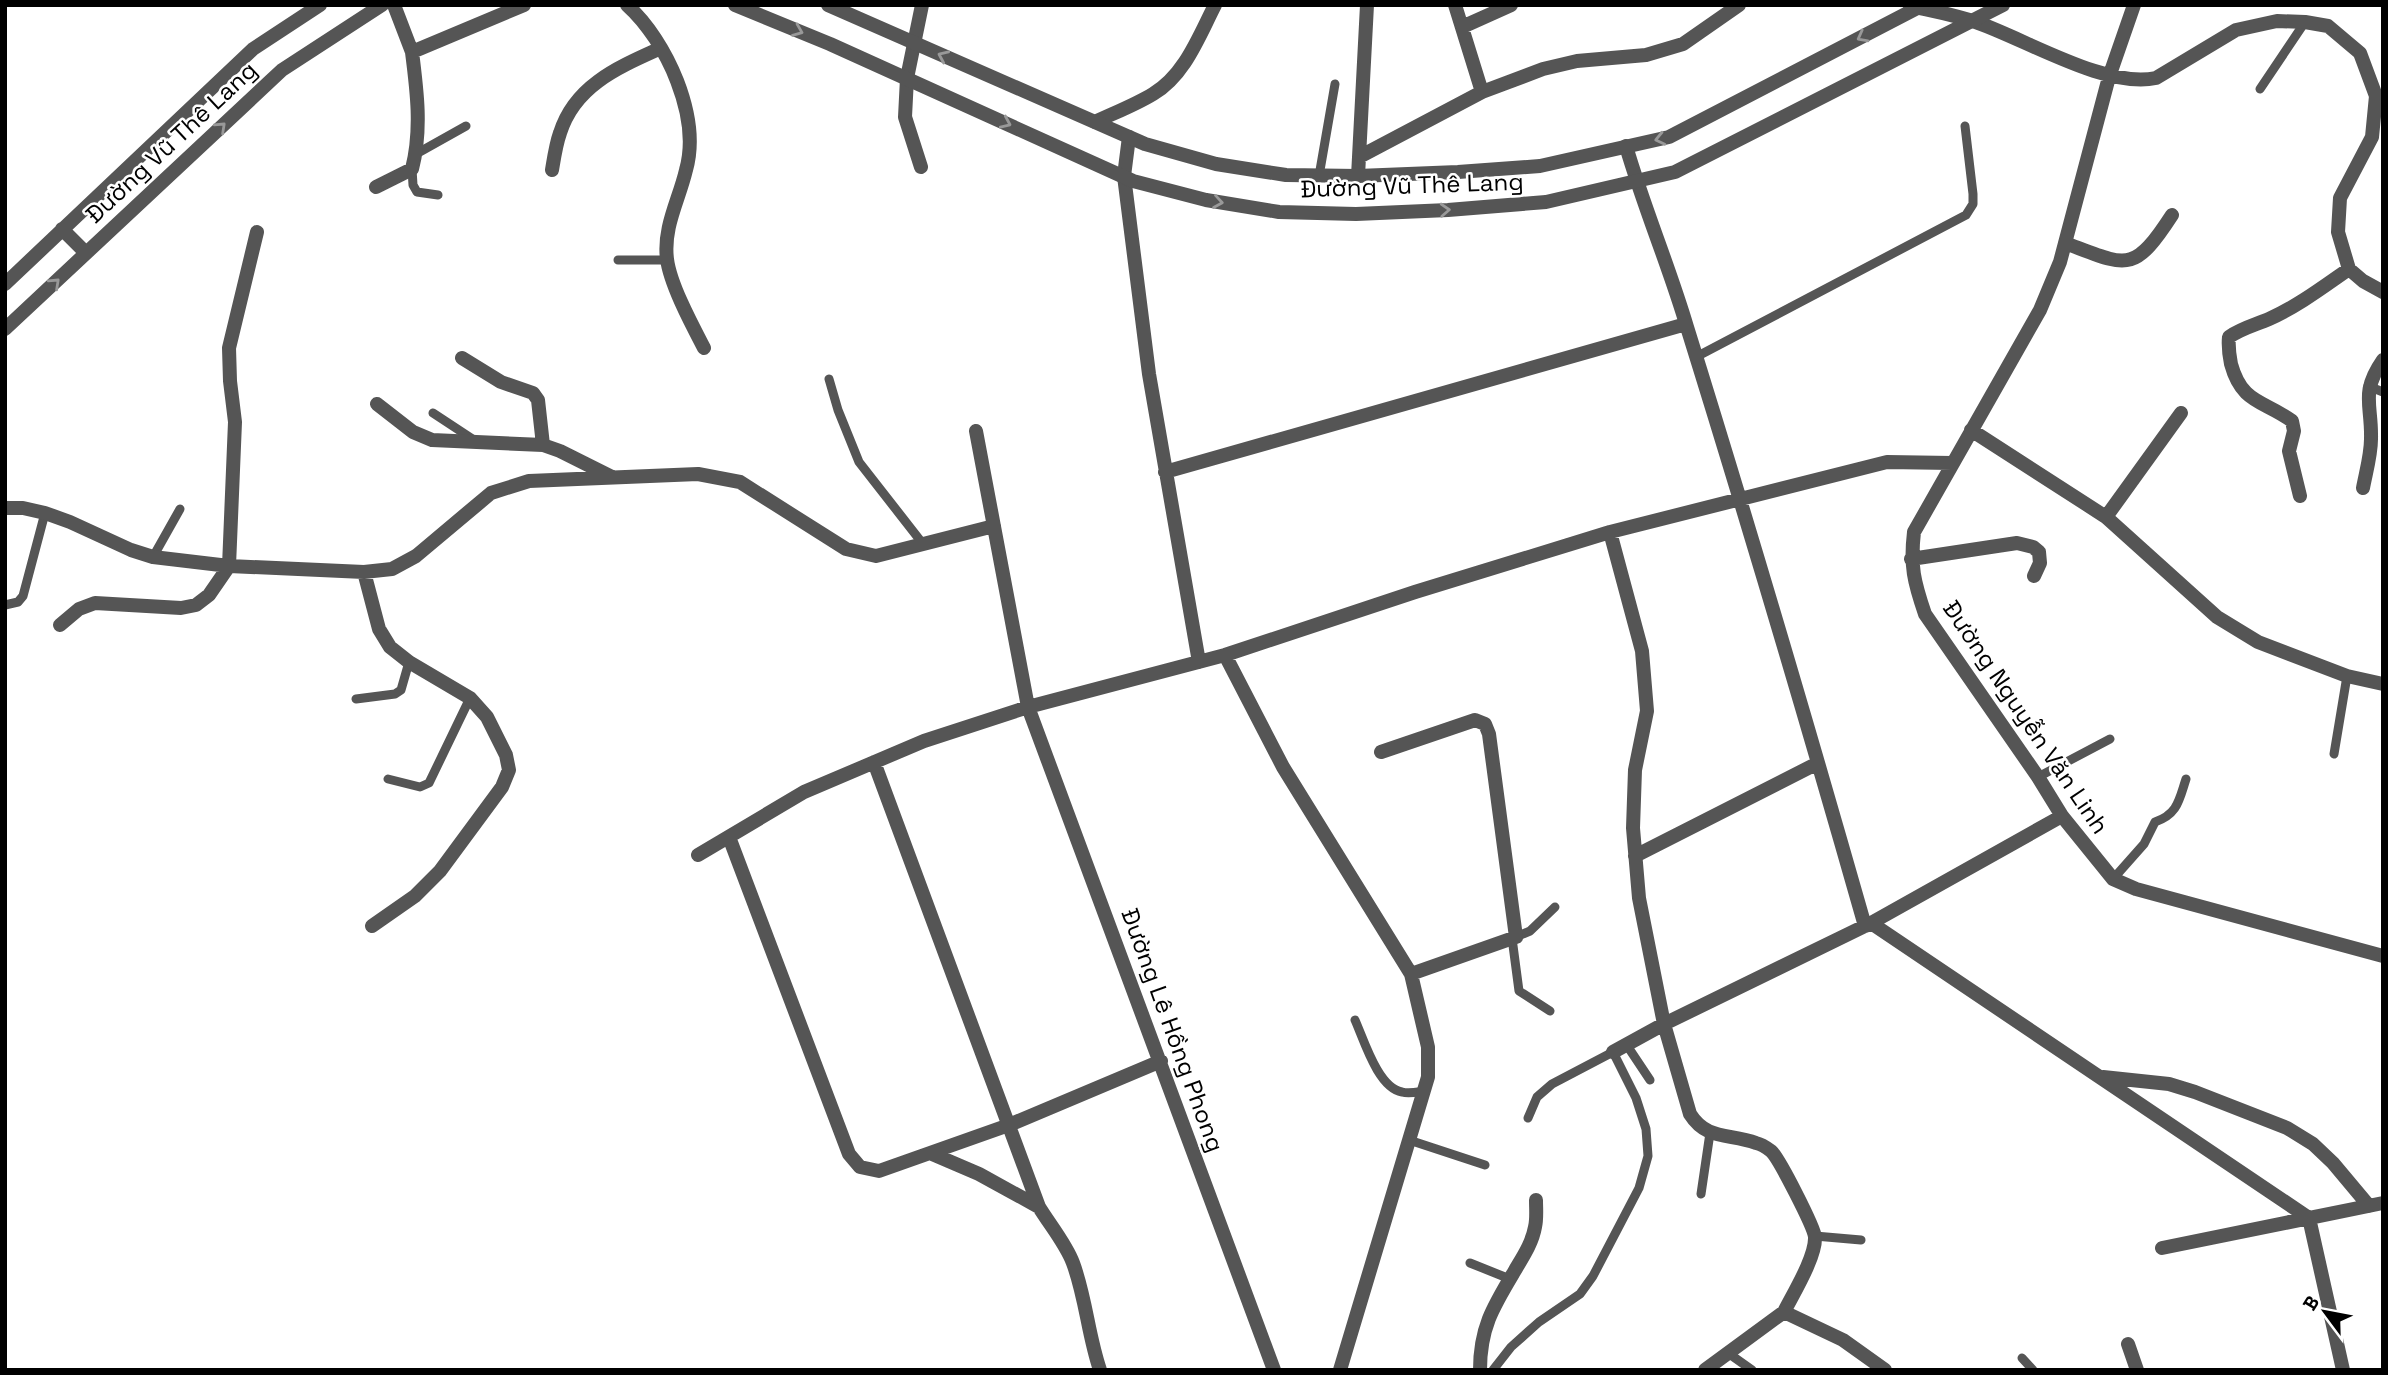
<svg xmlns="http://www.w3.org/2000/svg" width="2388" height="1375" font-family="'Space Grotesk',sans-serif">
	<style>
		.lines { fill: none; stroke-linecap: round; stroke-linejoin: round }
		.service { stroke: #555; stroke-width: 9 }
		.minor { stroke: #555; stroke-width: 14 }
		.tertiary { stroke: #555; stroke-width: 14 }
		.oneway { stroke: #999 }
		.labels { text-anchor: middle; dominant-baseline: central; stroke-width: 5; stroke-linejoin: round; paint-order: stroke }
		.street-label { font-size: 24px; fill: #000; stroke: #fff }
	</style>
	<rect width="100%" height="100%" fill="#fff"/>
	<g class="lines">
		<path class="service" d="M2260 89 2305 22
			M416 154 466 126
			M412 169 413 185 417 192 438 195
			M1319 176 1335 84
			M618 260H667
			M1696 357 1966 215 1973 204V194L1965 126
			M829 379 838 410 859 462 923 544
			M2368 386 2383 392
			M433 413 474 440
			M153 557 180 509
			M5 605 18 602 23 596 45 513
			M356 699 395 694 401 690 409 662
			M2334 754 2347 676
			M2038 777 2110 739
			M388 779 420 787 429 783 470 698
			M2113 879 2144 844 2155 822C2178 814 2179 800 2186 779
			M1516 937 1530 931 1555 907
			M1512 938 1519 991 1550 1011
			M1355 1020C1364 1040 1378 1088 1402 1092 1409 1094 1417 1092 1424 1091
			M1626 1044 1650 1080
			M1409 1140 1485 1165
			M1701 1194 1710 1133
			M1815 1236 1861 1240
			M1470 1263 1510 1279
			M1728 1353 1752 1370
			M2022 1358 2033 1370
			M1493 1370 1511 1347 1539 1322 1580 1294 1593 1276 1639 1188 1648 1156 1646 1129 1636 1098 1613 1052 1552 1084 1537 1097 1528 1118"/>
		<path class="minor" d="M394 5 412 52 524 5
			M627 5C667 41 701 117 686 170 679 200 663 227 667 259 670 284 692 325 704 348
			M1455 5 1482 92 1543 69 1577 61 1646 55 1683 44 1739 5
			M2134 5 2109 77 2060 262 2040 310 1914 532C1910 566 1914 582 1925 614L2038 777 2062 816 2113 879 2136 889 2383 956
			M1910 6C1931 10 1953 15 1973 21 2024 38 2105 89 2156 78L2236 30 2277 21 2305 22 2328 26 2360 53 2376 96 2372 137 2340 198 2338 232 2349 269 2363 281 2383 292
			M1462 27 1511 5
			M1095 122C1114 113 1135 105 1153 94 1185 75 1199 36 1215 5
			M1129 137 1124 176 1149 374 1199 662
			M1626 146C1644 208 1669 266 1687 327 1749 526 1808 726 1865 926
			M1359 157 1482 92
			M921 167 905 117 907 78 922 5
			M552 170C554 158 556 144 560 133 575 85 619 67 661 48
			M1358 176 1367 5
			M376 187 412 169C422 130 417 91 412 52
			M2065 243C2127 266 2133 275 2172 215
			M462 358 501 382 533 393 538 400 543 445
			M377 404 413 432 432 440 543 445 560 451 612 477
			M1971 430 2106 517 2217 617 2258 642 2347 676 2383 684
			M976 431 1028 707 1274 1370
			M1165 472 1686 324
			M2363 488C2366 472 2371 455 2371 439 2372 404 2360 393 2383 360
			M2300 496 2289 451 2294 431 2292 421C2263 400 2242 404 2231 364 2229 354 2228 347 2229 337 2242 328 2255 325 2269 319 2298 306 2323 287 2349 269
			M5 508H23L45 513 70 522 131 550 153 557 229 566 364 572 392 569 416 556 491 493 529 481 698 474 740 482 846 549 876 556 994 526
			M2106 517 2181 413
			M1610 532 1887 462 1952 463
			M1911 559 2017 543 2033 547 2039 552 2040 563 2034 576
			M364 572 379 629 390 647 409 662 470 698 487 717 506 755 509 770 502 787 440 871 415 896 372 926
			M60 625 79 609 95 603 181 608 196 605 209 595 229 566 235 422 230 381 229 348 257 232
			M1225 655 1283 767 1411 974 1428 1047V1077L1340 1370
			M1381 752 1475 720 1485 724 1489 734 1516 937 1411 974
			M874 762 1039 1207C1050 1225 1066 1244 1073 1263 1086 1298 1088 1335 1100 1370
			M729 837 849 1154 860 1167 879 1171 1009 1125 1161 1061
			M698 855 804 792 924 741 1028 707 1225 655 1415 592 1610 532 1642 651 1647 711 1635 770 1633 828 1639 898 1664 1024 1690 1114C1707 1141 1730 1133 1756 1143 1761 1144 1767 1148 1771 1151 1779 1158 1814 1227 1815 1237 1816 1257 1793 1294 1784 1312
			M1635 856 1818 763
			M1871 923 2309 1218 2343 1370
			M1613 1052 1664 1024 1871 923 2062 816
			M2103 1077 2169 1084 2195 1092 2287 1128 2313 1144 2333 1163 2369 1206
			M930 1153 979 1174 1039 1207
			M2162 1248 2383 1203
			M2128 1344 2137 1370
			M1480 1370C1480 1328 1493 1307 1514 1272 1522 1258 1532 1244 1535 1227 1537 1219 1536 1209 1536 1200
			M1705 1370 1784 1312 1843 1340 1885 1370"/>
		<path class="tertiary" d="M735 5 830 44 1133 181 1206 200 1279 212 1356 214 1448 210 1546 202 1675 172 2003 5
			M828 5 1145 144 1216 164 1286 175 1358 176 1458 172 1540 166 1669 137 1923 5
			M62 229 86 253
			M5 284 253 49 320 5
			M5 329 282 70 382 5"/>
	</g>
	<defs><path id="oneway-chevron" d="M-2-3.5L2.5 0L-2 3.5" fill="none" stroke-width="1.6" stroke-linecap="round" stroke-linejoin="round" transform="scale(1.75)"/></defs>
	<g class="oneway">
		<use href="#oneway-chevron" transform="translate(798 31) rotate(22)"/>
		<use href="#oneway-chevron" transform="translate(1862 37) rotate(152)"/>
		<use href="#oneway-chevron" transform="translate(943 56) rotate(-156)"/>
		<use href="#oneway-chevron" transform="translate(1006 123) rotate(24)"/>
		<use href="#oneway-chevron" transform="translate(221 127) rotate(-43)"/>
		<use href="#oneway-chevron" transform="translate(1660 139) rotate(167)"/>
		<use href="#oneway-chevron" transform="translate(1218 202) rotate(9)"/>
		<use href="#oneway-chevron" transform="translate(1445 210) rotate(-3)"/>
		<use href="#oneway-chevron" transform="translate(55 283) rotate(-43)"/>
	</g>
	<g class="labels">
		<g class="street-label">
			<text transform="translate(171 142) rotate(-43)">Đường Vũ Thê Lang</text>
			<text transform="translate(1412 185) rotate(-2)">Đường Vũ Thê Lang</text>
			<text transform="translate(2026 717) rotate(56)">Đường Nguyễn Văn Linh</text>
			<text transform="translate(1173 1030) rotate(70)">Đường Lê Hồng Phong</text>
		</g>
	</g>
	<rect width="2388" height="1375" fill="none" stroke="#000000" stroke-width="14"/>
	<g transform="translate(2325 1312) rotate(302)" stroke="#ffffff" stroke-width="5" paint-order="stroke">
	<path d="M0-5L12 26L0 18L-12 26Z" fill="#000000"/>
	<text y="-10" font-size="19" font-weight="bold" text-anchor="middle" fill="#000000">B</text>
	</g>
</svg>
